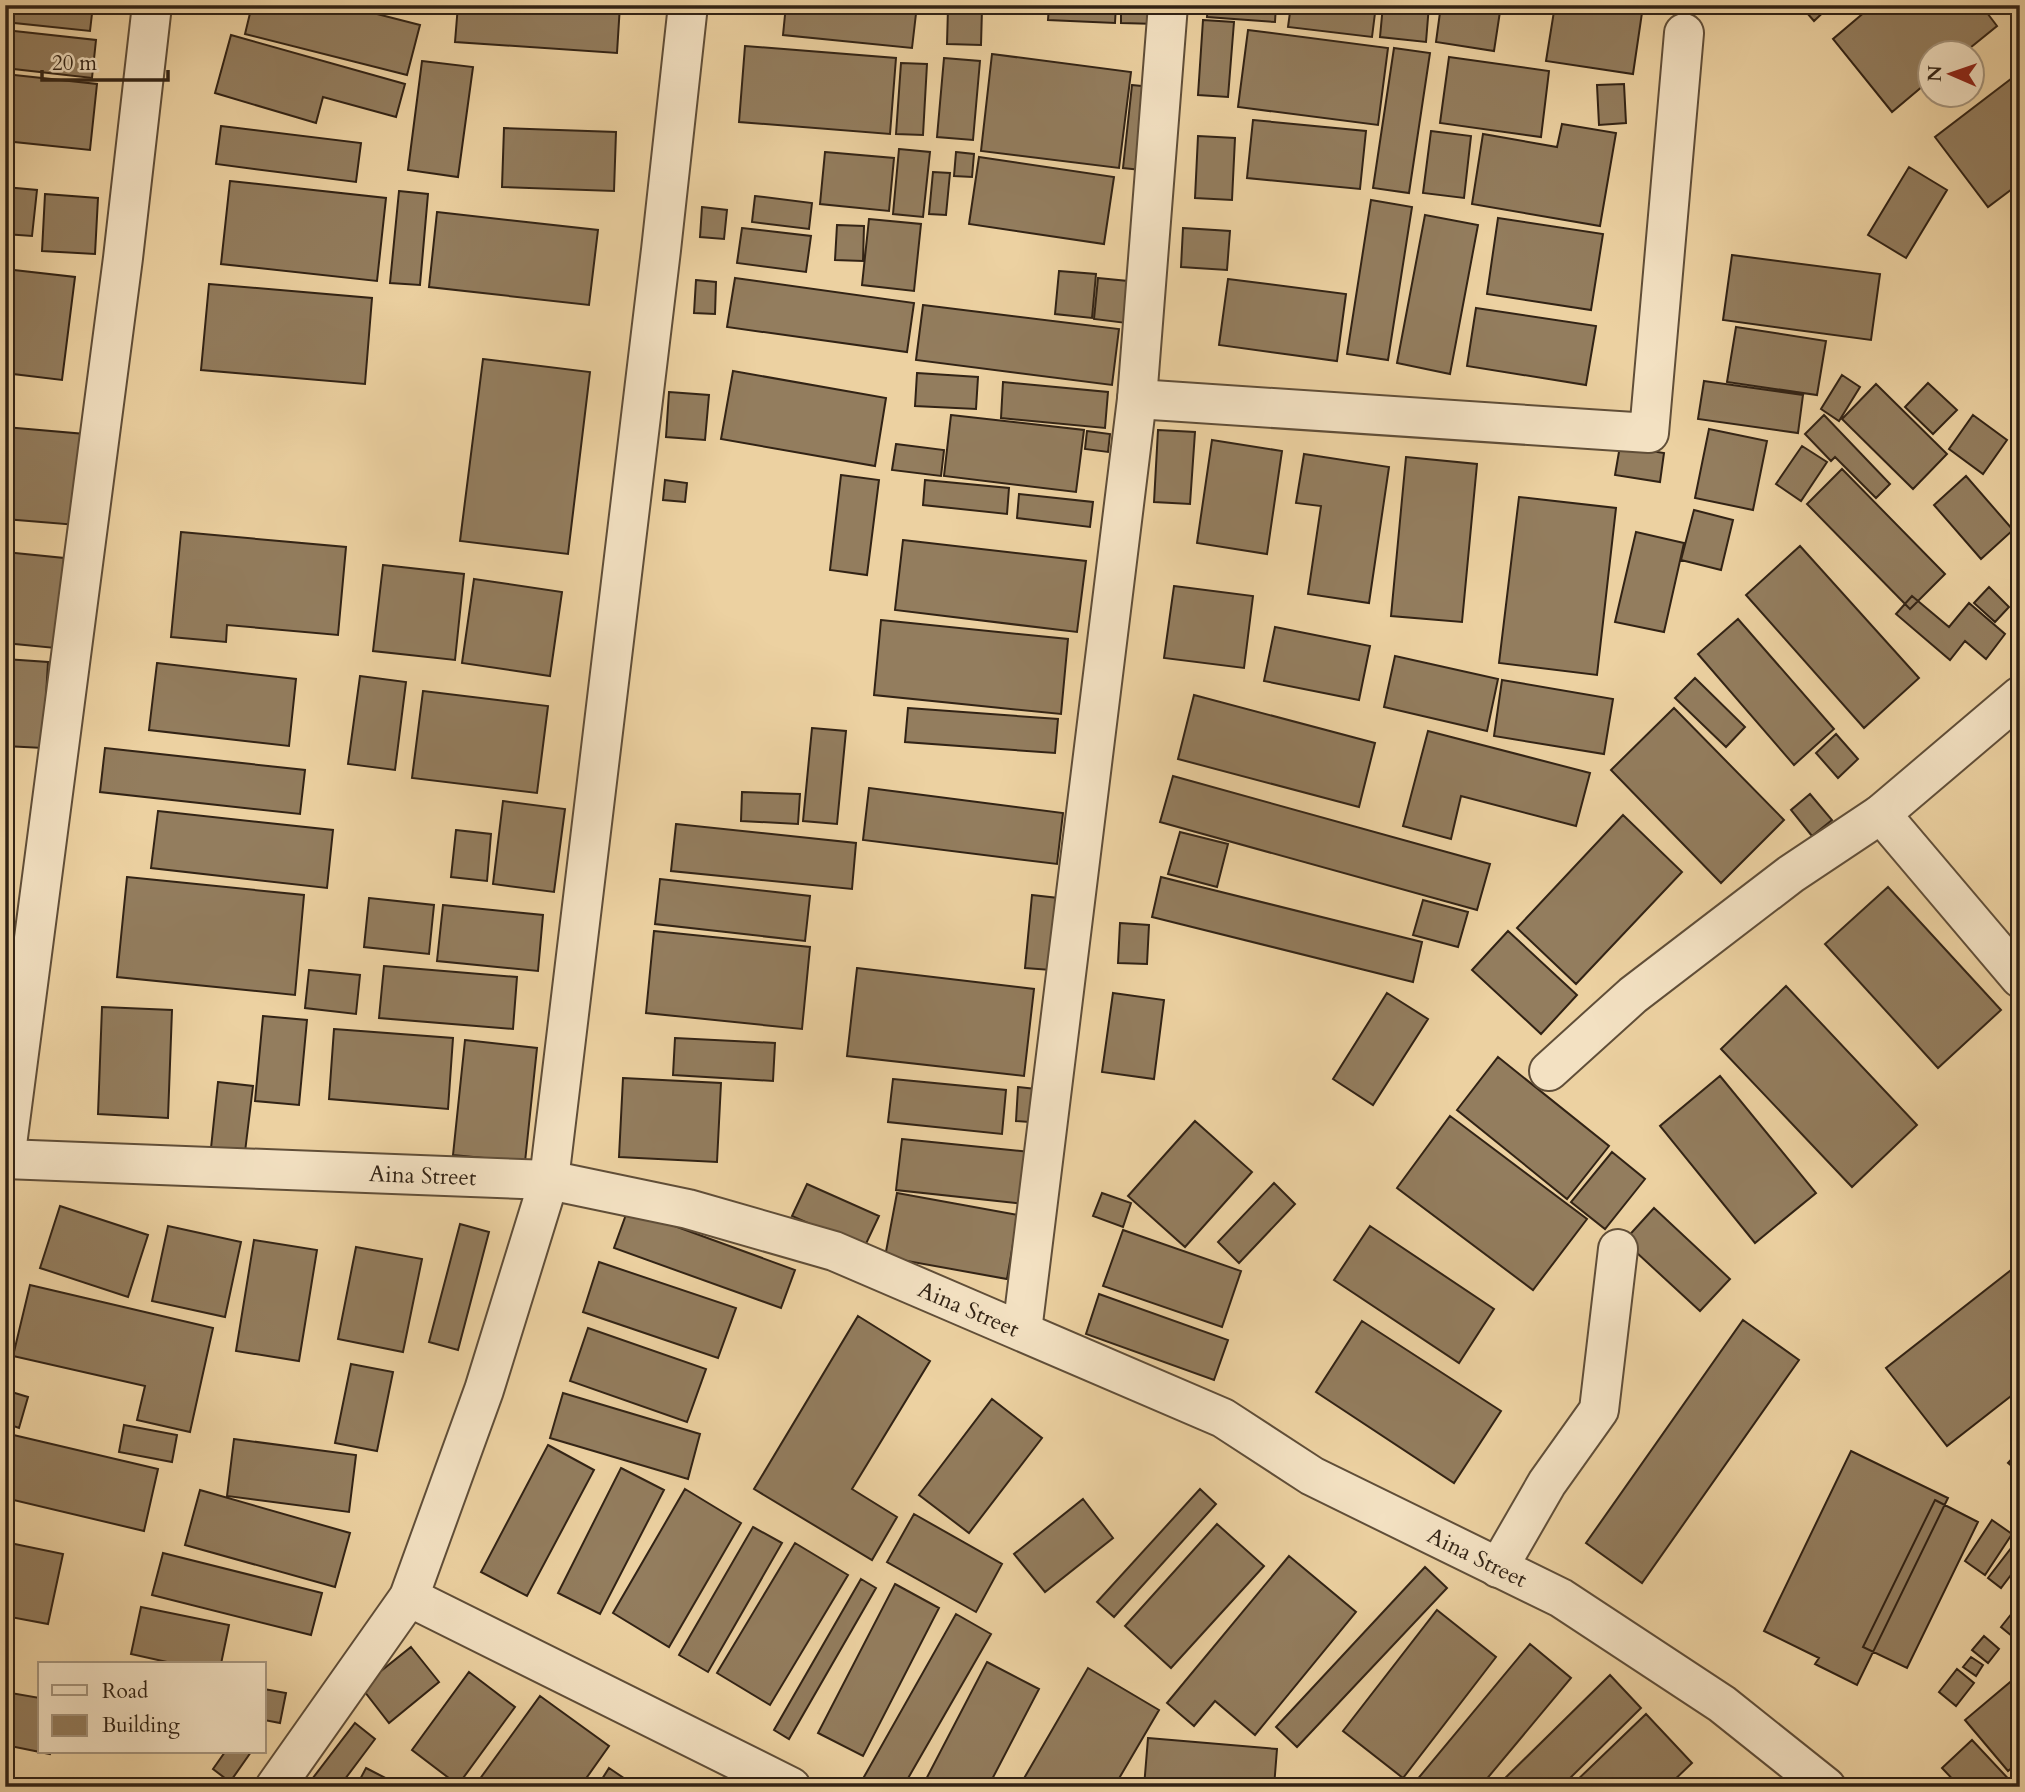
<svg xmlns="http://www.w3.org/2000/svg" width="2025" height="1792" font-family="Cardo,serif">
	<style>
		.building { fill: #937d5e; stroke: #322315; stroke-width: 2 }
		.lines { fill: none; stroke-linecap: round; stroke-linejoin: round }
		.minor-casing { stroke: #604e38; stroke-width: 42 }
		.minor { stroke: #f3e1c2; stroke-width: 38 }
		.labels { text-anchor: middle; dominant-baseline: central; stroke-width: 6; stroke-linejoin: round; paint-order: stroke }
		.street-label { font-size: 23px; fill: #322315; stroke: #f3e1c2 }
	</style>
	<rect width="100%" height="100%" fill="#ecd1a1"/>
	<filter id="stains"><feTurbulence type="fractalNoise" baseFrequency=".00286" numOctaves="4"/><feColorMatrix values="0 0 0 0 .2 0 0 0 0 .09 0 0 0 0 .02 0 0 0 .5 -.17"/></filter>
	<radialGradient id="worn" r=".72"><stop offset=".6" stop-color="#630" stop-opacity="0"/><stop offset="1" stop-color="#630" stop-opacity=".3"/></radialGradient>
	<path class="building" d="M5 5H93L90 31 5 22Z
		M252 5H342L420 25 407 75 245 34Z
		M458 5H620L617 53 455 42Z
		M786 5H917L912 48 783 35Z
		M995 5H1044L1043 11Z
		M1049 5H1116L1115 23 1048 20Z
		M1121 5H1158L1157 24 1121 23Z
		M1208 5H1276L1275 22 1207 17Z
		M1291 5H1376L1372 37 1288 27Z
		M1383 5H1429L1426 42 1380 37Z
		M1441 5H1501L1494 51 1436 42Z
		M1555 5 1643 6 1633 74 1546 61Z
		M1800 5H1831L1814 21Z
		M1873 5H1981L1997 26 1965 52H1930V80L1892 112 1833 39Z
		M948 8 982 9 981 45 947 44Z
		M1203 20 1234 22 1228 97 1198 95Z
		M5 30 96 40 92 78 5 68Z
		M1248 30 1388 48 1378 125 1238 107Z
		M231 35 405 84 396 117 323 97 316 123 215 93Z
		M745 46 896 58 890 134 739 122Z
		M1394 48 1430 53 1409 193 1373 188Z
		M992 54 1131 72 1119 168 981 151Z
		M1449 57 1549 71 1541 137 1440 123Z
		M944 58 980 61 973 140 937 137Z
		M422 61 473 67 458 177 408 170Z
		M901 63 927 64 923 135 896 134Z
		M2020 72V183L1988 207 1935 137Z
		M5 74 97 84 90 150 5 141Z
		M1624 84 1626 123 1599 125 1597 85Z
		M1132 85 1151 87 1141 170 1123 168Z
		M1253 120 1366 131 1360 189 1247 178Z
		M1562 124 1616 133 1600 226 1472 204 1483 134 1557 147Z
		M221 126 361 143 356 182 216 164Z
		M504 128 616 132 614 191 502 187Z
		M1431 131 1471 136 1464 198 1423 193Z
		M1198 136 1235 138 1232 200 1195 198Z
		M899 149 930 152 923 217 893 214Z
		M825 152 894 158 889 211 820 204Z
		M956 152 974 154 972 177 954 176Z
		M979 157 1114 177 1104 244 969 224Z
		M1909 167 1947 190 1906 258 1868 235Z
		M933 172 950 173 946 215 929 214Z
		M230 181 386 198 377 281 221 264Z
		M5 187 37 190 32 236 5 234Z
		M399 191 428 194 420 285 390 283Z
		M45 194 98 198 95 254 42 251Z
		M755 196 812 203 809 229 752 222Z
		M1371 200 1412 207 1388 360 1347 354Z
		M702 207 727 210 724 239 700 237Z
		M437 212 598 230 589 305 429 287Z
		M1425 215 1478 225 1450 374 1397 363Z
		M1498 218 1603 234 1591 310 1487 294Z
		M869 219 921 224 914 291 862 285Z
		M837 225 864 226 863 261 835 260Z
		M742 228 811 236 806 272 737 263Z
		M1183 228 1230 231 1227 270 1181 267Z
		M1732 255 1880 274 1871 340 1723 320Z
		M5 269 75 277 62 380 5 373Z
		M1059 271 1096 274 1092 318 1055 314Z
		M735 278 914 303 907 352 727 327Z
		M1098 278 1138 282 1134 324 1094 319Z
		M1228 279 1346 294 1337 361 1219 345Z
		M696 280 716 282 715 314 694 313Z
		M209 284 372 298 365 384 201 370Z
		M923 305 1119 329 1112 385 916 360Z
		M1476 308 1596 326 1586 385 1467 366Z
		M1736 327 1826 341 1817 395 1727 382Z
		M483 359 590 372 568 554 460 541Z
		M733 371 886 398 875 466 721 439Z
		M917 373 978 377 976 409 915 406Z
		M1842 375 1860 387 1839 421 1821 409Z
		M1704 381 1803 395 1798 433 1698 419Z
		M1003 382 1108 392 1105 428 1001 418Z
		M1928 383 1957 410 1933 434 1905 407Z
		M1876 384 1947 454 1913 489 1842 419Z
		M669 392 709 395 705 440 666 437Z
		M951 415 1084 430 1076 492 944 476Z
		M1824 415 1890 484 1876 498 1835 457 1831 461 1805 434Z
		M1973 415 2007 440 1983 474 1949 449Z
		M5 427 85 434 77 525 5 519Z
		M1709 429 1767 441 1753 510 1695 498Z
		M1158 430 1195 432 1190 504 1154 502Z
		M1087 431 1110 434 1108 452 1085 449Z
		M1212 440 1282 451 1267 554 1197 543Z
		M896 444 944 450 941 476 892 470Z
		M1620 446 1664 453 1660 482 1615 475Z
		M1802 446 1827 462 1801 501 1776 484Z
		M1304 454 1389 467 1369 603 1308 594 1321 506 1296 503Z
		M1406 457 1477 464 1462 622 1391 616Z
		M1842 469 1945 574 1910 609 1807 504Z
		M841 475 879 480 867 575 830 570Z
		M1966 476 2013 530 1981 559 1934 505Z
		M665 480 687 483 685 502 663 500Z
		M925 480 1009 488 1007 514 923 505Z
		M1019 494 1093 502 1090 527 1017 518Z
		M1519 497 1616 508 1597 675 1499 663Z
		M1694 510 1733 520 1721 570 1681 560Z
		M181 532 346 547 338 635 227 625 226 642 171 637Z
		M1636 532 1684 543 1664 632 1615 622Z
		M903 540 1086 561 1077 632 895 610Z
		M1800 546 1919 678 1864 728 1746 595Z
		M5 552 64 558 55 648 5 643Z
		M383 565 464 574 455 660 373 651Z
		M474 579 562 592 550 676 462 663Z
		M1174 586 1253 596 1244 668 1164 658Z
		M1989 587 2009 607 1995 622 1974 603Z
		M1912 596 1949 627 1969 603 2005 634 1986 659 1965 641 1950 660 1896 614Z
		M1738 619 1834 729 1794 765 1698 654Z
		M881 620 1068 639 1061 714 874 695Z
		M1275 627 1370 646 1359 700 1264 681Z
		M1395 656 1498 679 1487 731 1384 707Z
		M5 659 48 662 43 748 5 746Z
		M157 663 296 679 289 746 149 730Z
		M360 676 406 682 395 770 348 764Z
		M1695 678 1745 727 1726 747 1675 698Z
		M1502 680 1613 699 1604 754 1494 736Z
		M423 691 548 706 537 793 412 778Z
		M1194 695 1375 743 1359 807 1178 759Z
		M908 708 1058 719 1055 753 905 742Z
		M1674 708 1784 820 1721 883 1611 770Z
		M812 728 846 731 837 824 803 821Z
		M1428 731 1590 773 1576 826 1461 796 1451 839 1403 826Z
		M1836 734 1858 759 1838 778 1816 753Z
		M105 748 305 770 300 814 100 792Z
		M1173 776 1490 864 1477 910 1160 822Z
		M869 788 1063 813 1057 864 863 840Z
		M742 792 800 794 798 824 741 821Z
		M1810 794 1832 820 1812 836 1791 810Z
		M503 801 565 809 554 892 493 884Z
		M158 811 333 830 327 888 151 868Z
		M1623 815 1682 872 1576 984 1517 928Z
		M676 824 856 843 852 889 671 871Z
		M456 830 491 834 487 881 451 877Z
		M1180 832 1228 844 1217 887 1168 874Z
		M127 877 304 895 295 995 117 977Z
		M1161 877 1422 942 1413 982 1152 917Z
		M660 879 810 896 805 941 655 924Z
		M1888 887 2001 1010 1938 1068 1825 944Z
		M1032 895 1058 898 1051 970 1025 968Z
		M369 898 434 905 429 954 364 947Z
		M1423 900 1468 912 1458 947 1413 935Z
		M443 905 543 915 538 971 437 961Z
		M1120 923 1149 925 1147 964 1118 963Z
		M654 931 810 947 802 1029 646 1013Z
		M1508 931 1577 995 1541 1034 1472 970Z
		M384 966 517 977 513 1029 379 1018Z
		M857 968 1034 989 1024 1076 847 1056Z
		M309 970 360 975 356 1014 305 1008Z
		M1786 986 1917 1125 1852 1187 1721 1049Z
		M1113 993 1164 1000 1154 1079 1102 1072Z
		M1387 993 1428 1019 1373 1105 1333 1079Z
		M102 1007 172 1010 168 1118 98 1114Z
		M263 1016 307 1020 299 1105 255 1101Z
		M334 1029 453 1038 448 1109 329 1099Z
		M675 1038 775 1043 773 1081 673 1075Z
		M465 1040 537 1048 525 1162 453 1155Z
		M1498 1057 1609 1146 1567 1199 1457 1110Z
		M1720 1076 1816 1193 1755 1243 1660 1126Z
		M623 1078 721 1083 717 1162 619 1157Z
		M893 1079 1006 1090 1002 1134 888 1122Z
		M218 1082 253 1086 245 1152 211 1148Z
		M1018 1087 1045 1090 1043 1123 1016 1121Z
		M1450 1116 1587 1219 1533 1290 1397 1188Z
		M1195 1121 1252 1172 1185 1247 1128 1196Z
		M902 1139 1030 1152 1025 1204 896 1190Z
		M1612 1152 1645 1179 1605 1229 1571 1202Z
		M1274 1183 1295 1204 1239 1263 1218 1242Z
		M807 1184 879 1216 864 1248 792 1216Z
		M897 1193 1018 1215 1007 1279 885 1257Z
		M1102 1193 1131 1203 1123 1227 1093 1216Z
		M60 1206 148 1235 128 1297 40 1268Z
		M1654 1208 1730 1279 1700 1311 1624 1241Z
		M628 1209 795 1270 781 1308 614 1248Z
		M460 1224 489 1232 458 1350 429 1342Z
		M168 1226 241 1242 225 1317 152 1301Z
		M1370 1226 1494 1309 1459 1363 1334 1280Z
		M1123 1230 1241 1271 1222 1327 1103 1286Z
		M254 1240 317 1250 299 1361 236 1351Z
		M356 1247 422 1259 403 1352 338 1339Z
		M599 1262 736 1308 718 1358 583 1312Z
		M2020 1263V1389L1947 1446 1886 1368Z
		M30 1285 213 1328 190 1432 137 1420 145 1386 13 1356Z
		M1099 1294 1228 1340 1214 1380 1086 1334Z
		M858 1316 930 1361 852 1489 897 1517 872 1560 754 1489Z
		M1743 1320 1799 1360 1642 1583 1586 1543Z
		M1362 1321 1501 1411 1454 1483 1316 1392Z
		M588 1328 706 1369 687 1422 570 1381Z
		M351 1364 393 1372 377 1451 335 1443Z
		M5 1390 28 1397 19 1428 5 1423Z
		M563 1393 700 1434 688 1479 550 1438Z
		M992 1399 1042 1438 969 1533 919 1495Z
		M124 1425 177 1435 172 1462 119 1452Z
		M5 1433 158 1469 144 1531 5 1498Z
		M234 1439 356 1455 349 1512 227 1496Z
		M548 1445 594 1470 527 1596 481 1572Z
		M1851 1451 1948 1498 1857 1685 1815 1664 1819 1658 1764 1631Z
		M2018 1452 2020 1453V1473L2008 1463Z
		M621 1468 664 1490 600 1614 558 1593Z
		M685 1489 741 1523 669 1647 613 1613Z
		M1200 1489 1216 1504 1114 1617 1097 1602Z
		M200 1490 350 1533 335 1587 185 1545Z
		M1083 1499 1113 1538 1045 1592 1014 1554Z
		M1935 1500 1978 1522 1907 1668 1863 1647Z
		M914 1514 1002 1564 976 1612 887 1562Z
		M1992 1520 2012 1534 1985 1575 1965 1561Z
		M1217 1524 1264 1566 1171 1668 1125 1626Z
		M753 1527 782 1543 708 1672 679 1655Z
		M5 1542 63 1554 48 1624 5 1616Z
		M795 1543 848 1575 770 1705 717 1673Z
		M2012 1547 2020 1553V1563L2001 1588 1988 1578Z
		M163 1553 322 1593 311 1635 152 1595Z
		M1289 1556 1356 1612 1255 1735 1215 1701 1194 1726 1167 1703Z
		M1425 1567 1447 1588 1297 1747 1276 1727Z
		M861 1579 876 1588 789 1739 774 1730Z
		M895 1584 939 1608 863 1756 818 1733Z
		M2020 1603V1630L2013 1637 2001 1627Z
		M141 1607 229 1625 221 1664H176L131 1654Z
		M1437 1610 1496 1657 1403 1778 1343 1731Z
		M956 1614 991 1634 903 1787H865L860 1784Z
		M1984 1636 1999 1649 1988 1663 1972 1650Z
		M1530 1644 1571 1678 1480 1787H1411Z
		M411 1647 439 1682 389 1723 361 1687Z
		M1971 1657 1983 1665 1976 1676 1963 1667Z
		M987 1662 1039 1689 988 1787H922Z
		M1088 1668 1159 1710 1114 1787H1019Z
		M1957 1669 1974 1683 1956 1706 1939 1692Z
		M469 1672 515 1707 458 1785 412 1750Z
		M1610 1675 1641 1708 1561 1787H1496Z
		M2015 1678 2020 1684V1761L2008 1771 1965 1720Z
		M264 1689 286 1693 280 1723 264 1720Z
		M5 1692 40 1698V1752H51L50 1754 5 1745Z
		M540 1696 609 1746 580 1787H474Z
		M1646 1714 1692 1763 1667 1787H1570Z
		M355 1723 375 1739 339 1787H306Z
		M1148 1738 1277 1749 1274 1787H1144Z
		M1972 1740 2016 1787H1960L1942 1768Z
		M225 1752H251L230 1782 213 1769Z
		M366 1768 403 1787H356Z
		M609 1768 637 1787H597Z"/>
	<g class="lines">
		<defs>
			<g id="minor">
				<path d="M1137 399 1649 433 1684 33"/>
				<path d="M1881 814 2020 978"/>
				<path d="M1549 1071 1633 995 1791 874 1881 814 2020 696"/>
				<path id="s1" d="M5 1159 549 1180 688 1209 834 1251 1223 1418 1312 1476 1561 1598 1722 1704 1826 1787"/>
				<path d="M5 1160 123 258 152 5"/>
				<path d="M1022 1331 1137 399 1168 5"/>
				<path d="M1498 1568 1547 1483 1599 1410 1618 1249"/>
				<path d="M409 1597 791 1787"/>
				<path d="M275 1787 409 1597 484 1390 549 1180 661 250 688 5"/>
			</g>
		</defs>
		<use href="#minor" class="minor-casing"/>
		<use href="#minor" class="minor"/>
	</g>
	<g class="labels">
		<g class="street-label">
			<text stroke="none"><textPath href="#s1" startOffset="418">Aina Street</textPath></text>
			<text stroke="none"><textPath href="#s1" startOffset="985">Aina Street</textPath></text>
			<text stroke="none"><textPath href="#s1" startOffset="1552">Aina Street</textPath></text>
		</g>
	</g>
	<rect width="2025" height="1792" fill="none" stroke="#ecd1a1" stroke-width="28"/>
	<rect x="7" y="7" width="2011" height="1778" fill="none" stroke="#322315" stroke-width="3.5"/>
	<rect x="14" y="14" width="1997" height="1764" fill="none" stroke="#322315" stroke-width="2"/>
	<rect x="38" y="1662" width="228" height="91" fill="#f3e1c2" stroke="#a6957d" stroke-width="2"/>
	<rect x="52" y="1685" width="35" height="10" fill="#f3e1c2" stroke="#a6957d" stroke-width="2"/>
	<text x="102" y="1698" font-size="21" fill="#322315">Road</text>
	<rect x="52" y="1715" width="35" height="21" fill="#937d5e" stroke="#a6957d" stroke-width="2"/>
	<text x="102" y="1732" font-size="21" fill="#322315">Building</text>
	<g transform="translate(1951 74) rotate(272)"><circle r="33" fill="#f3e1c2" stroke="#a6957d" stroke-width="2"/>
	<path d="M0-5L12 26L0 18L-12 26Z" fill="#8f2418"/>
	<text y="-10" font-size="19" font-weight="bold" text-anchor="middle" fill="#322315">N</text>
	</g>
	<path d="M42 70v10h126v-10" fill="none" stroke="#322315" stroke-width="3.5"/>
	<text x="52" y="70" font-size="21" fill="#322315" stroke="#f3e1c2" stroke-width="5" paint-order="stroke">20 m</text>
	<rect width="100%" height="100%" filter="url(#stains)"/>
	<rect width="100%" height="100%" fill="url(#worn)"/>
</svg>
